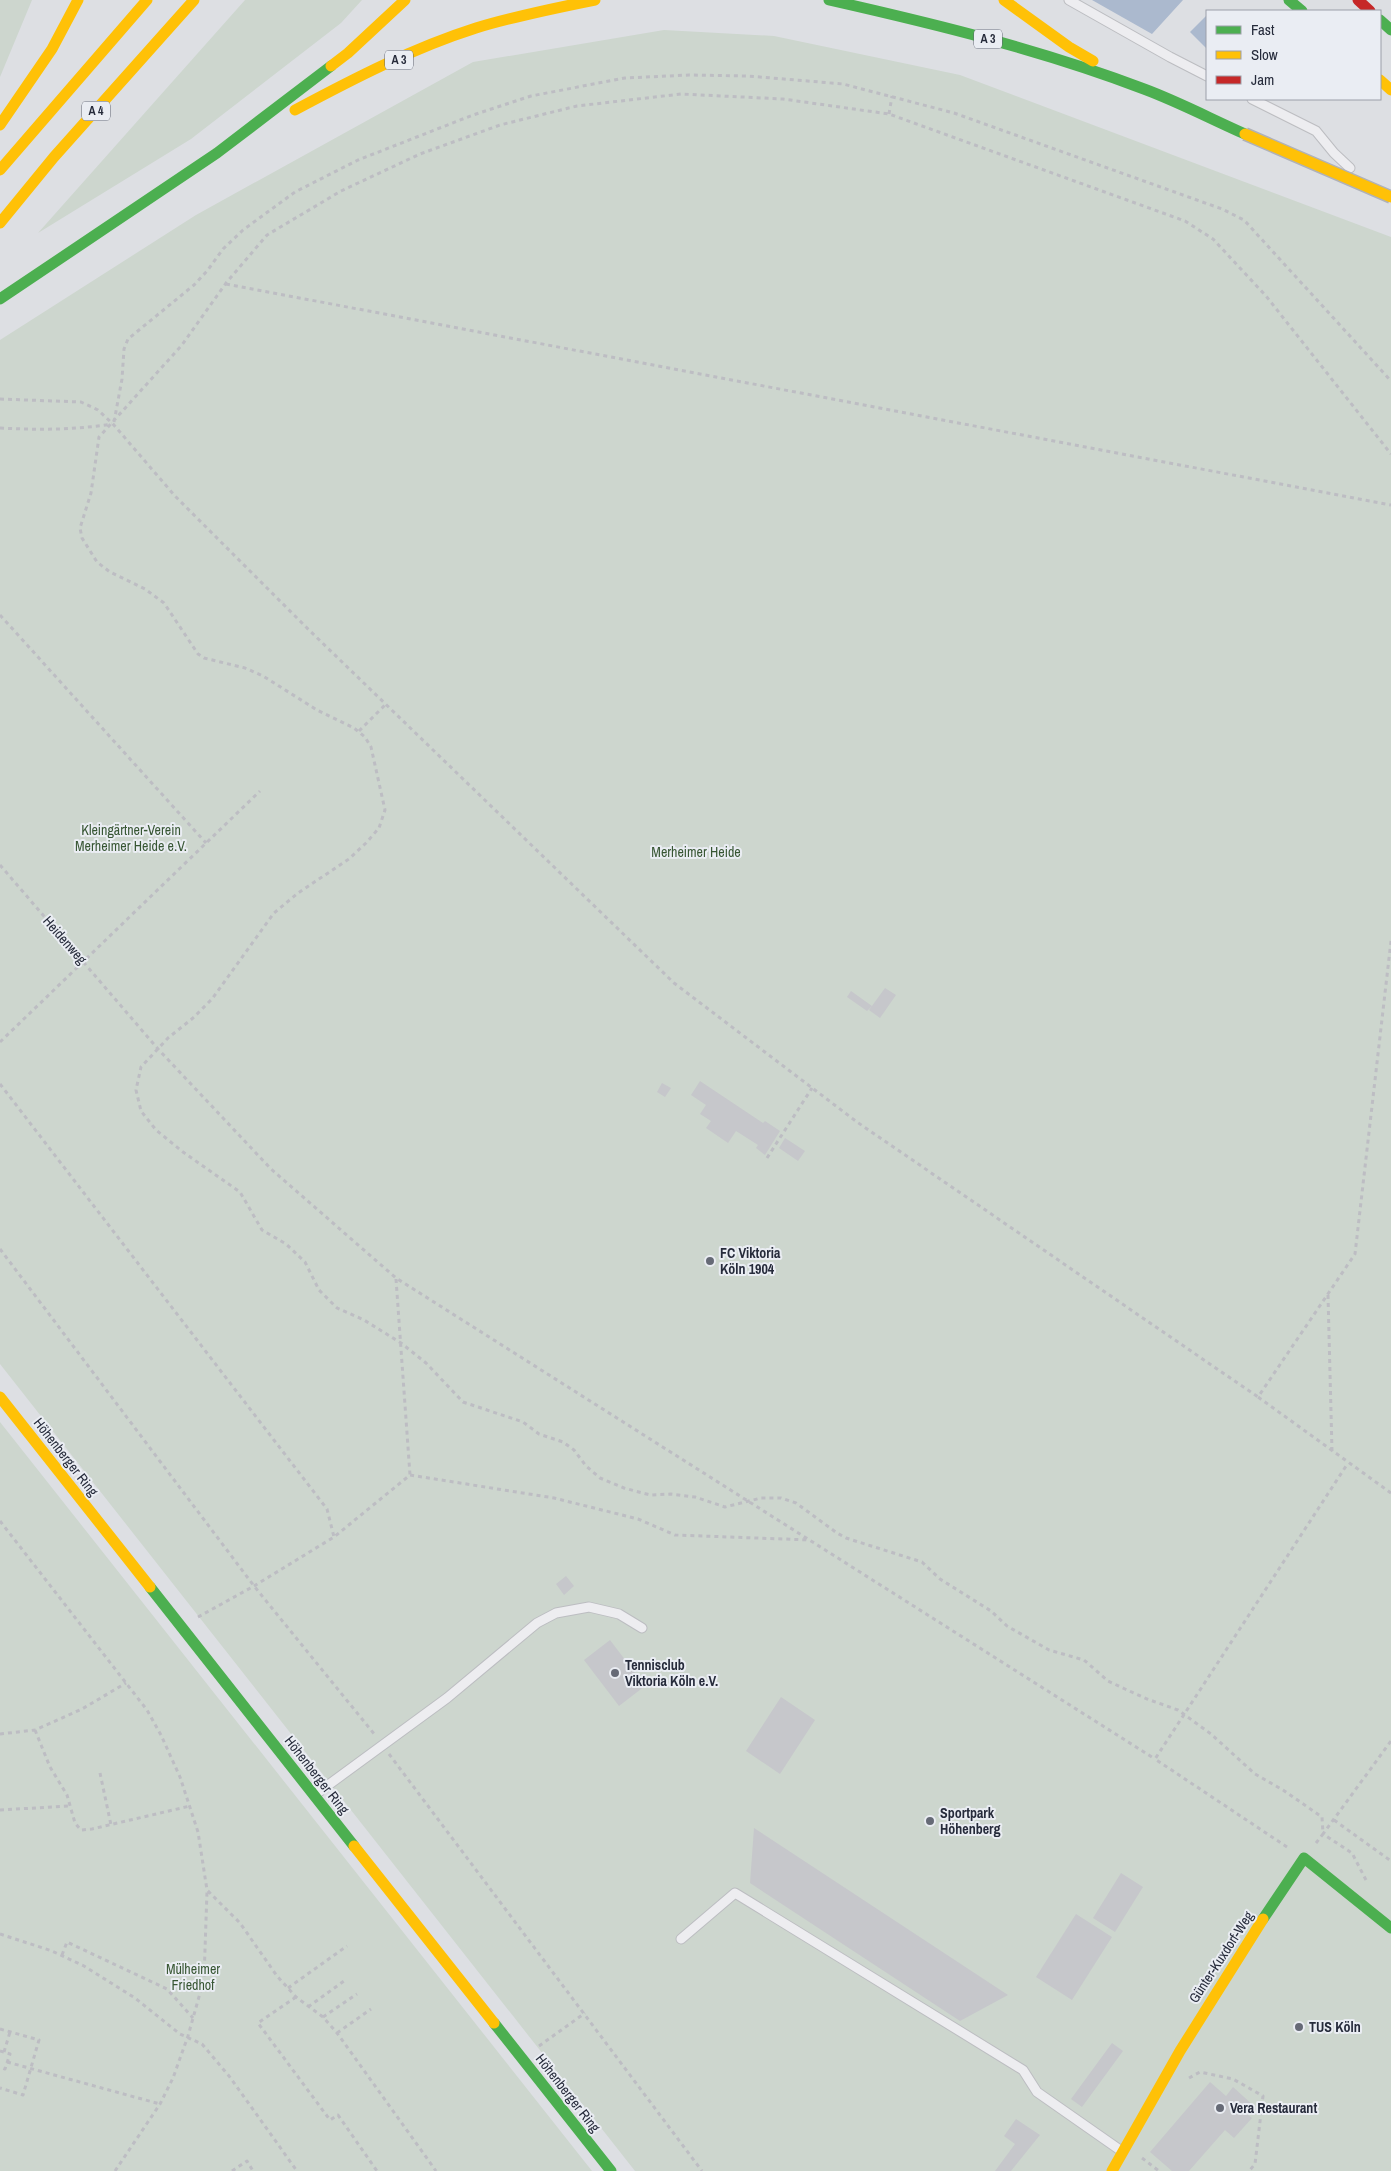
<svg xmlns="http://www.w3.org/2000/svg" width="1391" height="2171" font-family="'Archivo Narrow',sans-serif">
	<style>
		.green { fill: #cdd6ce }
		.water { fill: #abb9ce }
		.building { fill: #c6c7cb }
		.lines { fill: none; stroke-linecap: round; stroke-linejoin: round }
		.lane-casing { stroke: #bcbdc1; stroke-width: 11 }
		.path { stroke: #bdbdc3; stroke-width: 3; stroke-dasharray: 4 4; stroke-linecap: butt }
		.lane { stroke: #ededf0; stroke-width: 9 }
		.fast { stroke: #4caf50; stroke-width: 11 }
		.slow { stroke: #ffc107; stroke-width: 11 }
		.jam { stroke: #c62828; stroke-width: 11 }
		.slow-bridge-casing { stroke: #b0b2b8; stroke-width: 14; stroke-linecap: butt }
		.slow-bridge { stroke: #ffc107; stroke-width: 11 }
		.poi-dot { fill: #666a76; stroke: #eaedf3; stroke-width: 2 }
		.labels { text-anchor: middle; dominant-baseline: central; stroke-width: 4; stroke-linejoin: round; paint-order: stroke }
		.shield { fill: #eaedf3; stroke: #616572; stroke-width: 1 }
		.shield-label { font-size: 12px; font-weight: bold; fill: #262b3b }
		.park-label { font-size: 14px; fill: #375633; stroke: #eaedf3 }
		.street-label { font-size: 14px; fill: #262b3b; stroke: #eaedf3 }
		.poi-label { font-size: 14px; font-weight: bold; fill: #262b3b; stroke: #eaedf3; text-anchor: start }
	</style>
	<rect width="100%" height="100%" fill="#dddfe3"/>
	<path class="green" d="M0 0H32L0 77Z
		M245 0H362L341 23 191 139 38 233Z
		M664 30 774 36 960 75 1391 237V2171H635L0 1364V340L196 215 473 62Z
		M0 1422 592 2171H0Z"/>
	<path class="water" d="M1092 0H1183L1152 34Z
		M1207 15V49L1190 32Z"/>
	<path class="building" d="M885 988 896 995 880 1018 869 1010Z
		M851 991 872 1006 867 1011 847 997Z
		M700 1081 763 1123 765 1121 780 1131 765 1155 756 1148 758 1145 736 1131 728 1143 706 1128 711 1121 700 1114 706 1105 691 1095Z
		M662 1083 671 1088 665 1097 657 1092Z
		M785 1138 805 1151 798 1161 779 1148Z
		M566 1576 574 1586 564 1595 556 1584Z
		M610 1640 645 1686 619 1706 584 1660Z
		M781 1697 815 1720 780 1774 746 1751Z
		M754 1828 1008 1995 960 2021 750 1883Z
		M1121 1873 1143 1887 1115 1932 1093 1918Z
		M1076 1914 1112 1937 1072 2000 1036 1977Z
		M1112 2043 1123 2051 1082 2107 1071 2099Z
		M1210 2082 1226 2096 1233 2087 1254 2106 1247 2114 1252 2118 1234 2138 1225 2130 1189 2171H1172L1150 2152Z
		M1016 2119 1040 2135 1011 2171H995L1015 2144 1004 2136Z"/>
	<g class="lines">
		<defs>
			<path id="lane" d="M1069 0 1170 57 1207 76
				M1252 99 1316 131 1334 153 1350 168
				M316 1794 447 1698 537 1623 556 1613 589 1607 619 1614 642 1628
				M681 1939 735 1893 1023 2070 1037 2092 1120 2150"/>
		</defs>
		<use href="#lane" class="lane-casing"/>
		<path class="path" d="M889 114 892 96
			M226 284 1391 505
			M0 399 81 402 98 410 113 424 175 496 309 630 674 983 857 1122 1258 1397
			M114 422 122 379 124 349 128 339 194 285 207 271 223 249 243 230 295 192 358 160 473 115 531 96 625 78 689 75 748 76 843 84 954 113 1222 209 1244 220 1391 381
			M0 428C38 430 74 430 112 424
			M0 615 206 843
			M359 731 386 704
			M0 865 158 1049 271 1169 396 1278 1155 1759
			M1391 941 1355 1254 1258 1397 1391 1493
			M0 1042 260 791
			M0 1084 327 1509 334 1537
			M767 1158 812 1088
			M0 1249 254 1586 375 1735
			M396 1279 410 1475
			M1328 1295 1332 1451
			M0 1521 147 1710 161 1735 180 1777 198 1832 207 1890 240 1923 277 1976 296 1997 323 2017 337 2033 436 2171
			M198 1617 254 1586 334 1537 410 1475 554 1498 638 1519 675 1535 810 1540
			M35 1730 50 1767 67 1795 75 1823 81 1830 92 1829 190 1806
			M0 1734 35 1730 82 1709 126 1683
			M389 1754 702 2171
			M100 1773 111 1825
			M0 1810 69 1806
			M1334 1820 1391 1861
			M1316 1843 1323 1834 1322 1817 1283 1790 1255 1774 1211 1734 1178 1710 1147 1699 1125 1689 1108 1681 1084 1660 1049 1650 1007 1626 991 1611 940 1579 922 1562 846 1538 837 1533 796 1503 781 1498H761L725 1507 695 1497 671 1494 650 1495 624 1488 600 1478 586 1466 574 1450 563 1442 539 1434 523 1422 463 1402 426 1363 401 1343 364 1320 337 1308 319 1290 305 1262 286 1244 262 1230 240 1192 183 1152 156 1130 141 1111 136 1090 141 1067 168 1038 193 1018 212 999 274 913 298 893 349 859 366 843 379 828 385 810 371 747 365 737 354 728 317 710 263 676 245 668 204 658 198 654 164 603 145 589 110 572 97 562 82 538 80 528 91 493 99 437 182 345 226 283 267 235 341 191 420 154 500 125 577 106 681 94 783 99 889 114 1185 221 1213 239 1266 296 1391 454
			M1287 1847 1155 1759 1348 1463
			M1366 1880 1352 1853 1323 1834 1391 1741
			M0 1934 52 1951 84 1966 135 1998 180 2034 202 2044 229 2076 297 2171
			M62 1955 67 1942 167 1989 193 2018
			M288 1988 347 1946
			M296 1997 258 2023 330 2120 338 2115 377 2171
			M308 2007 344 1981
			M323 2017 357 1994
			M0 2029 39 2040 23 2095 0 2088
			M337 2033 371 2009
			M539 2046 585 2013
			M0 2051 10 2054 5 2069 0 2067
			M4 2052 10 2032
			M7 2062 160 2104
			M1189 2078 1200 2072 1233 2079 1263 2096 1255 2164 1249 2171
			M1142 2158 1159 2171
			M115 2171 160 2104 173 2078 188 2036 204 1979 207 1891
			M232 2171 247 2161 253 2171"/>
		<use href="#lane" class="lane"/>
		<path class="fast" d="M829 0C935 24 1042 50 1144 89 1179 102 1211 119 1245 134
			M1289 0 1302 11
			M1380 20 1391 30
			M0 299 217 153 331 66
			M150 1587 354 1846
			M1263 1919 1304 1858 1391 1928
			M494 2023 611 2171"/>
		<path class="slow" d="M1004 0 1069 47 1093 61
			M331 66 348 53 405 0
			M1380 80 1391 90
			M295 110C353 79 413 48 476 28 515 16 555 8 595 0
			M0 125 52 49 78 0
			M0 170 147 0
			M0 223 54 157 194 0
			M0 1397 150 1587
			M354 1846 494 2023
			M1112 2171 1180 2051 1263 1919"/>
		<path class="jam" d="M1358 0 1370 11"/>
		<defs>
			<path id="slow-bridge" d="M1245 134 1391 197"/>
		</defs>
		<use href="#slow-bridge" class="slow-bridge-casing"/>
		<use href="#slow-bridge" class="slow-bridge"/>
	</g>
	<g class="poi-dot">
		<circle cx="710" cy="1261" r="5"/>
		<circle cx="615" cy="1673" r="5"/>
		<circle cx="930" cy="1821" r="5"/>
		<circle cx="1299" cy="2027" r="5"/>
		<circle cx="1220" cy="2108" r="5"/>
	</g>
	<g class="labels">
		<g class="shield">
			<rect x="974" y="29.5" width="28" height="19" rx="4"/>
			<rect x="385" y="50.5" width="28" height="19" rx="4"/>
			<rect x="82" y="101.5" width="28" height="19" rx="4"/>
		</g>
		<g class="shield-label">
			<text x="988" y="39">A 3</text>
			<text x="399" y="60">A 3</text>
			<text x="96" y="111">A 4</text>
		</g>
		<g class="park-label">
			<text x="131" y="830">Kleingärtner-Verein<tspan x="131" dy="16">Merheimer Heide e.V.</tspan></text>
			<text x="696" y="852">Merheimer Heide</text>
			<text x="193" y="1969">Mülheimer<tspan x="193" dy="16">Friedhof</tspan></text>
		</g>
		<g class="street-label">
			<text transform="translate(65 940) rotate(49)">Heidenweg</text>
			<text transform="translate(66 1457) rotate(52)">Höhenberger Ring</text>
			<text transform="translate(317 1775) rotate(52)">Höhenberger Ring</text>
			<text transform="translate(1221 1957) rotate(-57)">Günter-Kuxdorf-Weg</text>
			<text transform="translate(568 2093) rotate(52)">Höhenberger Ring</text>
		</g>
		<g class="poi-label">
			<text x="720" y="1253">FC Viktoria<tspan x="720" dy="16">Köln 1904</tspan></text>
			<text x="625" y="1665">Tennisclub<tspan x="625" dy="16">Viktoria Köln e.V.</tspan></text>
			<text x="940" y="1813">Sportpark<tspan x="940" dy="16">Höhenberg</tspan></text>
			<text x="1309" y="2027">TUS Köln</text>
			<text x="1230" y="2108">Vera Restaurant</text>
		</g>
	</g>
	<rect x="1206" y="10" width="175" height="90" fill="#eaedf3" stroke="#9c9fa9"/>
	<rect x="1216" y="26" width="25" height="8" fill="#4caf50" stroke="#9c9fa9"/>
	<text x="1251" y="35" font-size="15" fill="#262b3b">Fast</text>
	<rect x="1216" y="51" width="25" height="8" fill="#ffc107" stroke="#9c9fa9"/>
	<text x="1251" y="60" font-size="15" fill="#262b3b">Slow</text>
	<rect x="1216" y="76" width="25" height="8" fill="#c62828" stroke="#9c9fa9"/>
	<text x="1251" y="85" font-size="15" fill="#262b3b">Jam</text>
</svg>
